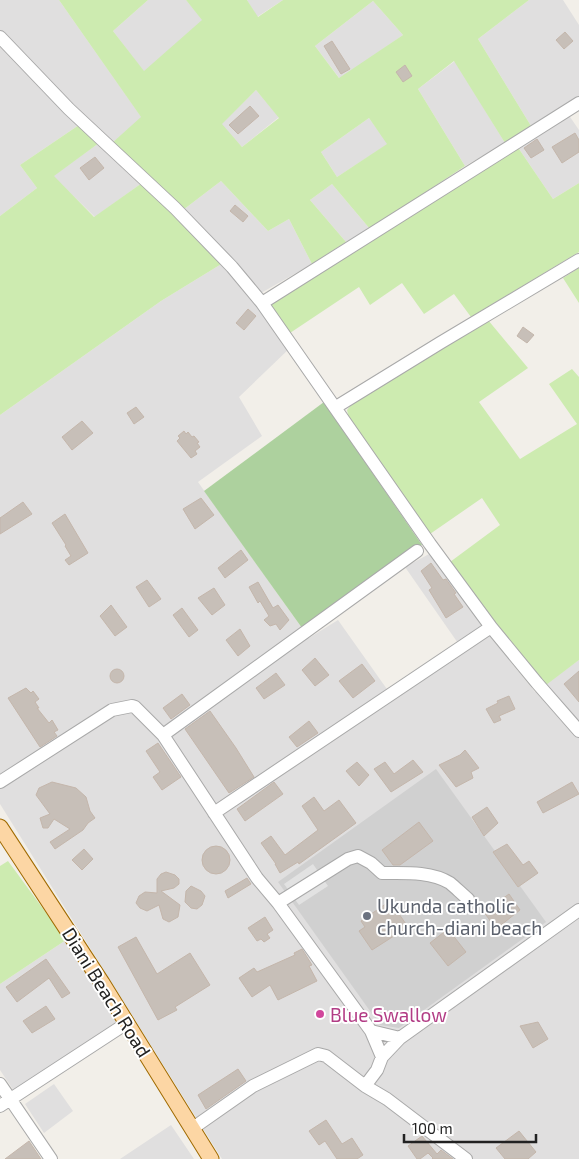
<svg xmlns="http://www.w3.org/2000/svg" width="579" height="1159" font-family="'Exo 2',sans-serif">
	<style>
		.residential { fill: #e0dfdf }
		.religious { fill: #d0d0d0 }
		.grass { fill: #cdebb0; fill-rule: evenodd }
		.forest { fill: #add19e }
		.parking { fill: #e2e2e2 }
		.building { fill: #c7bfb8; stroke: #c4b6ab }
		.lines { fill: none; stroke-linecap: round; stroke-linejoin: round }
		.minor-casing { stroke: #a9a9a9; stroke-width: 14 }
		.major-casing { stroke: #a06b00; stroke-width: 17 }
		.minor { stroke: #fff; stroke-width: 12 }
		.major { stroke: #fcd6a4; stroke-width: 15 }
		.worship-dot { fill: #6b7280; stroke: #fff; stroke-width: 2 }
		.hotel-dot { fill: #d1479c; stroke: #fff; stroke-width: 2 }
		.labels { text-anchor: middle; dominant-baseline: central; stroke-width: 4; stroke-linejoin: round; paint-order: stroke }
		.worship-label { font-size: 19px; fill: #5b616d; stroke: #fff; text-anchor: start }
		.street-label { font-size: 19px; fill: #222; stroke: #fff }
		.hotel-label { font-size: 19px; fill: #b23c85; stroke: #fff; text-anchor: start }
	</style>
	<rect width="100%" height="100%" fill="#f2efe9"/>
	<path class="residential" d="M0 0H59L142 118 112 143 18 52 0 30Z
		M148 0H186L203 20 144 72 113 31Z
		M247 0H283L257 17Z
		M529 0H563L579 25V96L531 126 478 39Z
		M373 1 403 35 340 79 315 46Z
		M0 44 79 125 20 165 37 188 0 216Z
		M455 61 505 143 465 166 418 89Z
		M256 90 279 117 242 147 221 124Z
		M568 114 579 130V183L553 199 517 146Z
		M369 118 388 144 337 177 321 152Z
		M99 143 142 183 95 217 53 176Z
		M221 181 268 231 289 219 312 264 261 293 183 210Z
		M332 184 370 229 346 242 310 200Z
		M223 263 290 348 239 397 262 436 198 482 309 638 338 620 389 692 460 646 405 567 431 553 484 629 535 692 579 660V1159H222L0 804V415L161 301Z
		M66 940 118 1023 14 1091 0 1070V984Z
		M54 1084 73 1111 44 1133 25 1104Z
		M171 1125 194 1159H120Z"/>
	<path class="religious" d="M436 769 546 922 399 1028 380 1025 278 882Z"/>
	<path class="grass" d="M59 0H148L113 31 144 71 202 20 186 0H247L258 17 283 0H529L478 39 531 126 505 143 454 61 418 89 465 166 370 229 332 184 310 200 346 242 312 264 289 219 268 231 221 181 183 210 112 143 141 117ZM373 1 403 35 339 78 315 46ZM256 90 279 118 242 147 222 124ZM369 118 387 144 337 177 321 152Z
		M79 125 99 143 54 176 94 217 142 183 223 263 161 301 0 415V216L37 188 20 165Z
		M517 146 553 199 579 183V252L471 317 454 294 424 314 402 283 370 305 359 287 287 335 267 305Z
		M579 268V303L563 278Z
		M488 320 528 368 479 402 520 459 577 424 549 384 572 369 579 377V660L546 685 484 608 450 562 500 525 482 498 430 534 350 423 347 410 356 399Z
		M8 861 66 940 0 984V866Z"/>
	<path class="forest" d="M324 402 422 545 302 628 204 491Z"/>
	<path class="parking" d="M313 864 328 886 299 905 284 884Z"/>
	<path class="building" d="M565 32 573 41 564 49 556 40Z
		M332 41 350 69 341 74 324 46Z
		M405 65 412 76 403 82 396 72Z
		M250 106 259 116 238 134 229 125Z
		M575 133 579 140V152L562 163 552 147Z
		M537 139 544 150 531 158 524 148Z
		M95 157 104 168 89 180 80 168Z
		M235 205 248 216 243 222 230 211Z
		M248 309 256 316 244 330 236 323Z
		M523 327 534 335 527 343 517 336Z
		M136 407 144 417 134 424 127 413Z
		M82 421 93 433 72 450 62 437Z
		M184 431 186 434 188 432 192 437 194 436 199 442 197 443 200 447 195 451 197 454 191 458 177 441 180 438 178 436Z
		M201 498 214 515 195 529 183 509Z
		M23 502 32 514 0 534V518Z
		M65 514 88 553 69 565 65 560 71 556 65 546 66 545 52 523Z
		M241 550 248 560 225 578 218 568Z
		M431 563 443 580 446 579 456 593 454 594 463 607 446 618 429 590 432 588 421 571Z
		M147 580 161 599 149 607 136 587Z
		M258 582 273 608 278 605 289 620 280 630 276 624 270 626 264 620 269 616 260 601 258 603 249 587Z
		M214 588 225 605 212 615 198 598Z
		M111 605 127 627 115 636 100 616Z
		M182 608 198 630 189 637 173 615Z
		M240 629 250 646 238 656 226 640Z
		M315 658 329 675 315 686 302 670Z
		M362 664 375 681 353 698 339 681Z
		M110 676a7 7 0 1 1 14 0a7 7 0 1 1-14 0Z
		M579 671V702L564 684Z
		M276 673 285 685 264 699 256 688Z
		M26 688 31 693 33 691 39 699 35 702 39 708H37L49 723 52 720 58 730 54 732 57 736 40 747 8 698Z
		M182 694 190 705 171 719 163 708Z
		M509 696 515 709 499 716 501 720 494 723 486 709 498 703 497 701Z
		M210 711 236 748 254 777 229 793 185 729Z
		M309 721 318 733 297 747 289 737Z
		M158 743 181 777 162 790 153 777 160 772 146 751Z
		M465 750 479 768 471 772 473 778 456 787 439 765 460 755Z
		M413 760 423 772 391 792 374 769 385 762 394 774Z
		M357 762 369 775 359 786 346 771Z
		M52 782 76 788 86 797 90 811 95 818 88 823 83 830 55 849 50 842 70 829 54 819 48 828H43L40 818 50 814 36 795 39 788Z
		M274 782 283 794 245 821 237 809Z
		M572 782 579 794 543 813 537 802Z
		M314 797 324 811 339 800 356 823 299 864 298 862 280 873 275 864H276L261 843 271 836 285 855 318 830 302 806Z
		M487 807 498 823 484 836 472 817Z
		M419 822 433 841 400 865H393L382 850Z
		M507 844 523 865 529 861 538 873 518 887 493 852Z
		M202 860a14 14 0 1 1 28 0a14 14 0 1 1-28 0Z
		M84 849 93 859 82 870 72 860Z
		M166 872 175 875 179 879V884L174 888 161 891 180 905 178 917 169 922 163 919 159 905 147 911 140 908 136 903 139 896 145 892 157 893V879L161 874Z
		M247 878 251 884 228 898 225 891Z
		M191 886 201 891 205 896 202 905 197 909 191 908 185 902 186 891Z
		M509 894 520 910 496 929 484 912Z
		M390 901 408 927 372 950 359 931 365 927 361 921Z
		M265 917 273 930 267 934 270 938 264 942 261 939 257 941 248 928Z
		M448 929 466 952 448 966 430 943Z
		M136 937 157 974 190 953 210 985 175 1007 177 1010 158 1020 118 947Z
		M302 949 312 965 309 966 317 981 278 1000 270 985 252 997 239 978 254 968 257 972 295 955 294 953Z
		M46 959 70 993 62 998 49 978 17 1002 6 987Z
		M46 1006 55 1019 32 1033 23 1021Z
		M538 1022 548 1039 533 1048 520 1026Z
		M238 1069 246 1081 206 1109 198 1095Z
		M326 1120 342 1144 352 1138 363 1155 357 1159H337L325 1141 319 1145 309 1131Z
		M519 1131 536 1152 528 1159H505L496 1148Z
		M422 1136 437 1154 441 1150 453 1159H432L433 1158 428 1153 420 1159H417L408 1146Z
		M29 1141 41 1159H5Z"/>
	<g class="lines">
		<defs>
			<path id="minor" d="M0 37 69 109 175 208 232 267 262 303 430 544 491 627 537 683 579 731
				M262 303 579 103
				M336 407 440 343 579 260
				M163 735 417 551
				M0 782 112 710 132 706 135 707 163 735 257 878 278 903 371 1031 400 1038 579 910
				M214 813 491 627
				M278 903 348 859 358 856 371 863 382 873C403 873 431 871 450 883 456 888 462 894 468 899
				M371 1031 382 1057
				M400 1038 382 1057 377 1070 365 1086 387 1099 466 1159
				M0 1084 51 1159
				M0 1106 127 1023
				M193 1128 253 1086 318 1054 326 1056 365 1086"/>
			<path id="major" d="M0 827 102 983 211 1159"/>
		</defs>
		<use href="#minor" class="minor-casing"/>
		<use href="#major" class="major-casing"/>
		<use href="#minor" class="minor"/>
		<use href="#major" class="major"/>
	</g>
	<circle class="worship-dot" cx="367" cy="916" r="5"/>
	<circle class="hotel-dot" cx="320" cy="1014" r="5"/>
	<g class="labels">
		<g class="worship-label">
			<text x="377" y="905">Ukunda catholic<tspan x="377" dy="22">church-diani beach</tspan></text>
		</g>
		<g class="street-label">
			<text transform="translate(107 992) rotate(58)">Diani Beach Road</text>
		</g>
		<g class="hotel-label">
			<text x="330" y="1014">Blue Swallow</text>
		</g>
	</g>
	<path d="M404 1134v8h132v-8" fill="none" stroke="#222222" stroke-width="2.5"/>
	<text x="412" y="1134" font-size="15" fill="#222222" stroke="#ffffff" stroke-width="4" paint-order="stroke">100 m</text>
</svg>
